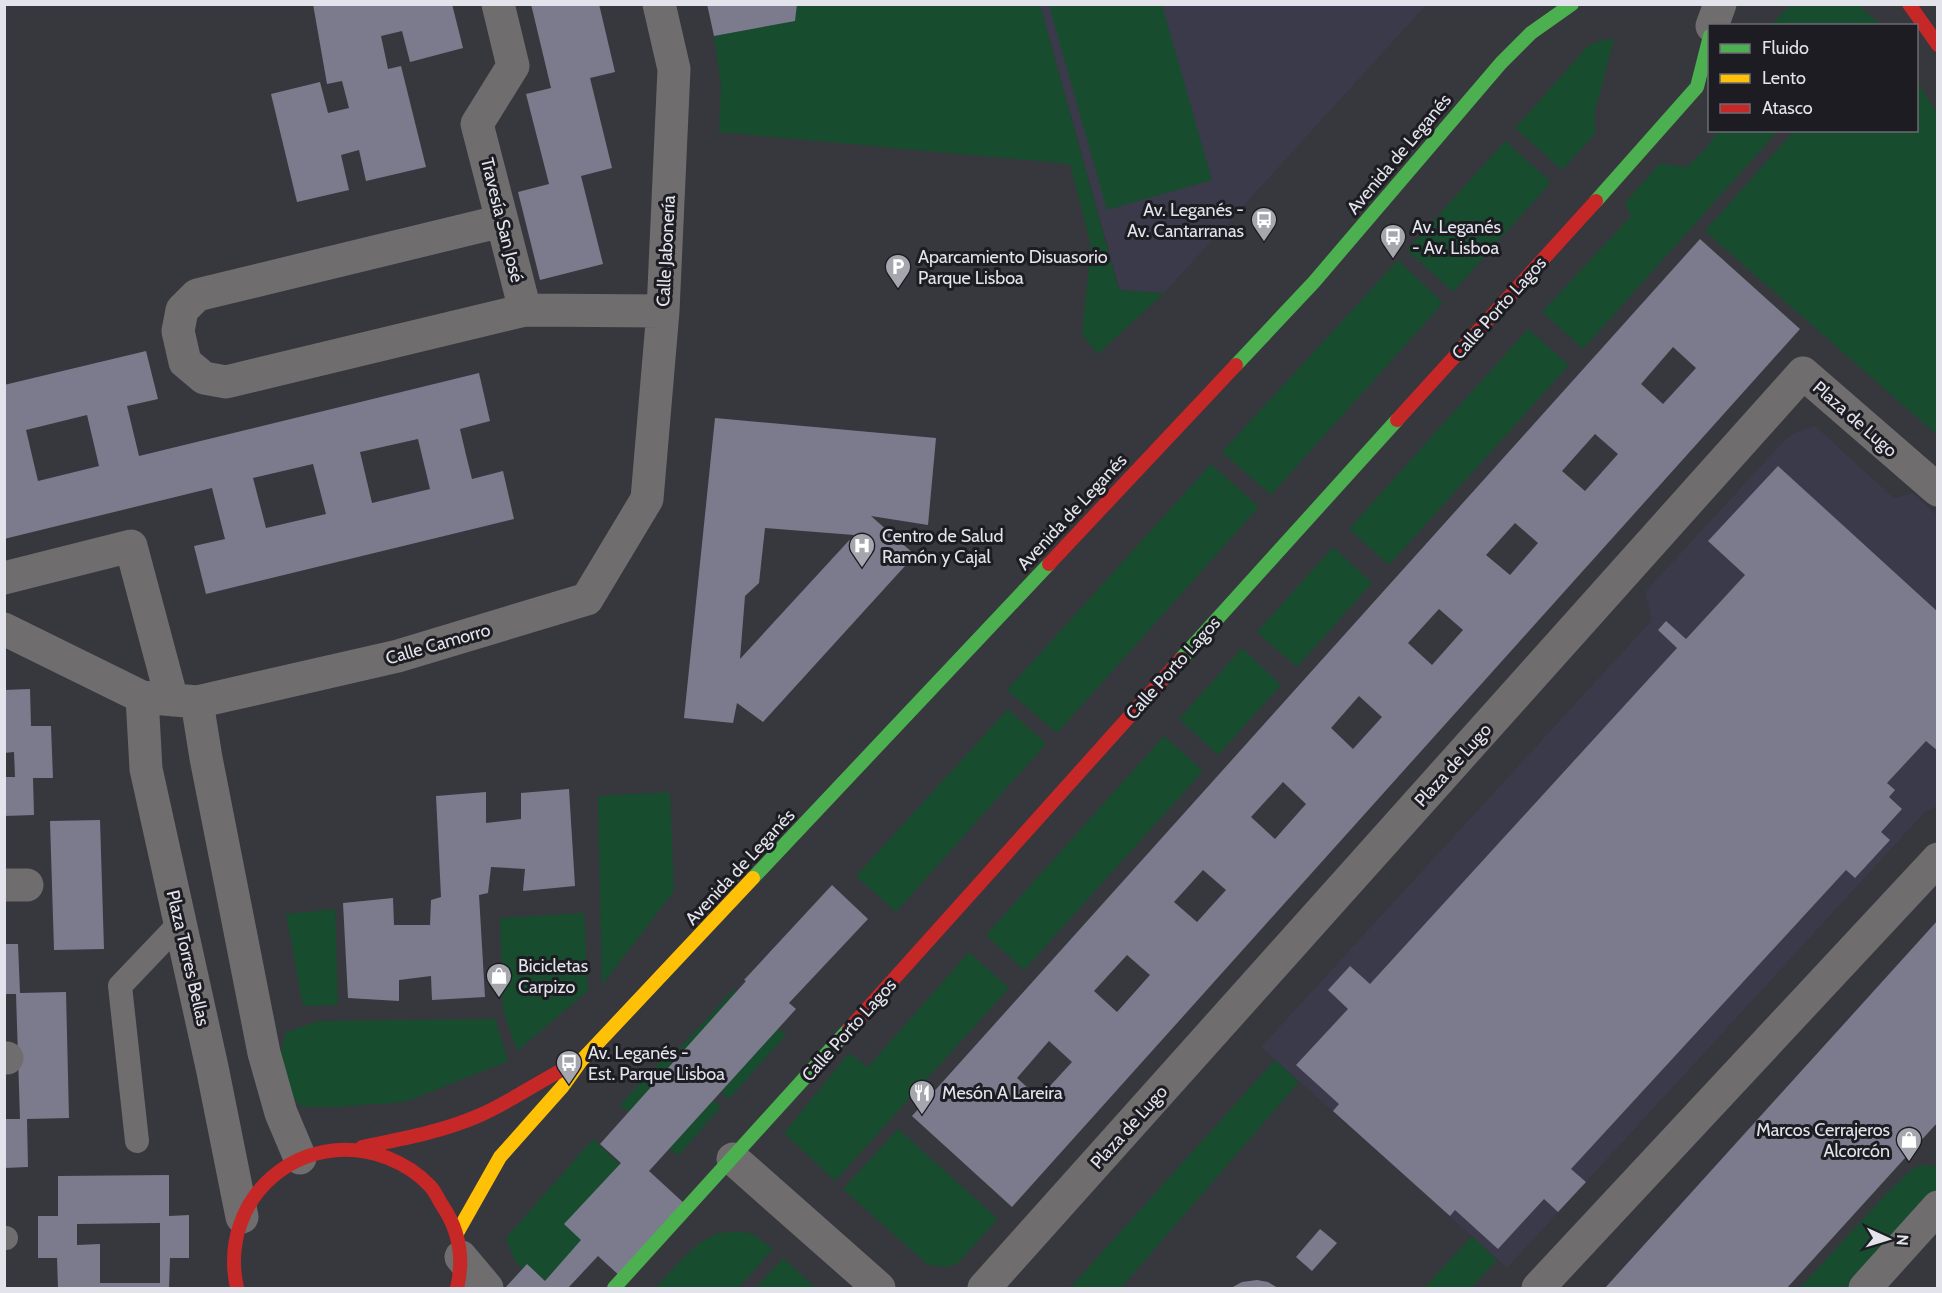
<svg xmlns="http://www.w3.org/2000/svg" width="1942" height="1293" font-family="Cabin,sans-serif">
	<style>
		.built { fill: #3a3a4a }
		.green { fill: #174d2e }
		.building { fill: #7c7b8e; fill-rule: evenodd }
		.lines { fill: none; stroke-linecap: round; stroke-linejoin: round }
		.lane { stroke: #706d6e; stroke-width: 24 }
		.street { stroke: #706d6e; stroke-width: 33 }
		.fast { stroke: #4caf50; stroke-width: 14 }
		.slow { stroke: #ffc107; stroke-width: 14 }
		.jam { stroke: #c62828; stroke-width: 14 }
		.labels { text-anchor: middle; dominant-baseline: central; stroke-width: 6; stroke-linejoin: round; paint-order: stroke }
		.street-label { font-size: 18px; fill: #e2e3eb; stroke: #1c1c22 }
		.poi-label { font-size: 18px; fill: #e2e3eb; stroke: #1c1c22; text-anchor: start }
	</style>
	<rect width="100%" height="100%" fill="#37373e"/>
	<path class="built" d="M1040 5H1426L1164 293 1120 290Z
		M1815 426 1894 498 1913 493 1937 515V806L1925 812 1507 1268 1261 1047 1652 620 1645 592 1784 441 1794 433Z"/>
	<path class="green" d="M797 5H1040L1119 290 1164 293 1098 354 1082 334 1091 246 1070 164 719 132 721 85 714 36 795 21Z
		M1049 5H1162L1212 180 1107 210Z
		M1790 5H1858L1881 25H1771Z
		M1614 39 1595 111V134L1562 170 1515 128 1588 46 1599 41Z
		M1917 81 1937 113V435L1705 231 1793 132 1792 131 1916 130Z
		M1773 131 1776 133 1583 349 1542 312 1631 216 1625 203 1659 164 1687 167 1708 146 1718 131Z
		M1505 141 1551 182 1453 292 1407 250Z
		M1398 260 1443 303 1271 495 1222 452Z
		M1528 329 1569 365 1389 565 1349 529Z
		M1211 464 1259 507 1057 733 1007 690Z
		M1333 547 1372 583 1297 667 1257 632Z
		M1242 648 1281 685 1218 755 1179 719Z
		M1008 709 1046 744 896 912 856 876Z
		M1164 736 1203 771 1024 970 986 935Z
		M670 792 674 891 602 985 598 796Z
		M335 909 338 1005 303 1006 286 914Z
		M584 913 588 991 517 1051 503 1010 500 918Z
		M969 952 1009 988 835 1181 784 1133 849 1053 868 1067Z
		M734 989 786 1035 729 1099 677 1051Z
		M495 1019 508 1061 405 1102 335 1107H302C272 1076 276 1072 286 1032L319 1021Z
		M665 1056 721 1107 678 1156 620 1105Z
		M1275 1060 1299 1082 1121 1288H1070Z
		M898 1129 998 1219 957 1264 948 1267 928 1265 843 1189Z
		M593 1139 647 1190 550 1280C520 1274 515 1265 506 1238Z
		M1927 1165 1938 1167 1937 1188 1846 1288H1800L1888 1192 1910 1171 1918 1166Z
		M741 1232 753 1234 773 1249 738 1288H655C671 1272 699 1236 721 1233 727 1232 734 1232 741 1232Z
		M1472 1236 1497 1260 1471 1288H1424Z
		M783 1258 816 1288H756Z"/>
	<path class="building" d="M313 4H452L463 48 410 62 402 31 381 36 388 69 401 66 426 167 366 181 359 150 341 155 349 190 297 202 271 94 320 82 328 113 349 108 342 81 327 84Z
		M531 4H599L615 72 590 78 612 168 581 176 603 264 540 280 518 192 549 184 526 94 551 88Z
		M707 4H797L795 21 714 36Z
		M1700 239 1800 329 1012 1207 912 1116ZM1673 347 1696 368 1663 404 1641 384ZM1595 434 1618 454 1585 491 1562 471ZM1515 523 1538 543 1510 575 1486 555ZM1439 609 1463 630 1432 665 1408 643ZM1359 696 1382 717 1353 749 1331 728ZM1283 782 1306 804 1275 839 1251 817ZM1203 870 1226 890 1197 922 1174 902ZM1127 955 1150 975 1117 1012 1094 991ZM1049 1041 1072 1062 1039 1098 1017 1078Z
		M146 351 158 399 127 406 139 456 479 373 490 421 460 429 466 455 472 479 503 471 514 519 206 594 194 546 225 539 212 488 4 539V385ZM87 415 99 466 38 481 26 430ZM418 439 430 489 372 503 360 452ZM313 464 326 514 266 528 253 478Z
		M715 418 936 438 928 525 871 516 915 555 763 722 737 703 733 723 684 718ZM765 528 854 535 740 659 745 596 759 583Z
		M1778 466 1938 612V751L1926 741 1887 783 1895 790 1889 797 1902 809 1881 832 1890 840 1855 878 1846 870 1571 1169 1586 1182 1558 1212 1544 1199 1498 1249 1455 1210 1450 1216 1333 1111 1339 1104 1296 1065 1348 1009 1328 990 1350 966 1370 984 1677 648 1658 630 1666 621 1686 639 1745 575 1708 541Z
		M30 689 31 726H51L53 778H33L34 815 4 816V777H15L14 752 4 753V690Z
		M569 789 575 886 523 891 525 869 491 867 488 893 479 895 485 997 432 1000 431 976 399 980V1001L348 998 343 903 393 898 394 925H430L431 900 441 897 436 796 486 792V823L521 819V793Z
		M100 820 104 949 54 950 50 821Z
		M832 885 868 919 789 1003 796 1009 649 1171 686 1205 621 1277 598 1256 568 1288H505L527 1264 545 1281 581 1240 564 1224 621 1163 600 1144 746 981 744 980Z
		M1938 920V1122L1905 1158 1787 1288H1605Z
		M4 944H18L20 993 66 992 69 1118 27 1119 28 1167 4 1168V1119H20L16 994H4Z
		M169 1175V1216L189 1215V1258H170L169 1288H58L57 1258H38V1216H58V1176ZM160 1223V1283H100V1244L77 1245V1224Z
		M1320 1229 1337 1243 1312 1271 1296 1257Z
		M1257 1280 1268 1282 1278 1288H1231L1242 1282Z"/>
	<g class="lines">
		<path class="lane" d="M137 1141 120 986 180 923
			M4 1238H6"/>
		<path class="street" d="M498 4 513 66 477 124 525 310 663 311
			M1712 26 1720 4
			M502 221 197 295 182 310 178 331 185 362 204 378 226 382 525 310
			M4 578 131 546 172 700
			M4 629 142 697 197 702 398 656 587 599 647 499 663 311 674 69 659 4
			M142 697 146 769 212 1067 242 1217
			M197 702 206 758 264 1053 281 1113 300 1158
			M4 885H27
			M4 1058H7
			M733 1159 879 1288
			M461 1257 487 1288
			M984 1288 1803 373 1938 490
			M1538 1288 1938 859
			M1865 1288 1938 1207"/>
		<path class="fast" d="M1596 201 1697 87 1710 36
			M1236 365 1314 282 1501 63 1531 33 1572 4
			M1181 659 1397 420
			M753 878 1049 564
			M614 1288 849 1029"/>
		<path class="slow" d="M457 1233 500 1157 563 1086 581 1061 753 878"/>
		<path class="jam" d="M1909 4 1938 45
			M1397 420 1596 201
			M1049 564 1236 365
			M849 1029 1181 659
			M362 1147C401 1139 441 1132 478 1116 511 1102 540 1080 572 1065
			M237 1288C217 1197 302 1125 388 1158 403 1164 419 1174 430 1186 435 1191 438 1199 442 1205 459 1230 464 1259 457 1288"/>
	</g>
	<defs>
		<symbol id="bus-pin" viewBox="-11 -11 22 30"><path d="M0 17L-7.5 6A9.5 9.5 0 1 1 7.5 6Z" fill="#a6a7ae" stroke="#1c1c22"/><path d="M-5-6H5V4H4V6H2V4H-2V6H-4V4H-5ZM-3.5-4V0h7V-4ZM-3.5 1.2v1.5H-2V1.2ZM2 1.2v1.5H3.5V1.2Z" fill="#fff"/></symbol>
		<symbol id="parking-pin" viewBox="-11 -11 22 30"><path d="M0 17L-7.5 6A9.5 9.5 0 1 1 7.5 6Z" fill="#a6a7ae" stroke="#1c1c22"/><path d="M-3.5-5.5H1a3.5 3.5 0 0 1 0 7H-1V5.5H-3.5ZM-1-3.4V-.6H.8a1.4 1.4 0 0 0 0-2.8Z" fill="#fff"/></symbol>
		<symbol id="hospital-pin" viewBox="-11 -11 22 30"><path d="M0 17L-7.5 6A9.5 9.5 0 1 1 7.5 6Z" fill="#a6a7ae" stroke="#1c1c22"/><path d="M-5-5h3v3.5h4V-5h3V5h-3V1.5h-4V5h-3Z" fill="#fff"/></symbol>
		<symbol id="shop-pin" viewBox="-11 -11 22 30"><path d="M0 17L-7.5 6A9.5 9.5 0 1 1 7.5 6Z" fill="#a6a7ae" stroke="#1c1c22"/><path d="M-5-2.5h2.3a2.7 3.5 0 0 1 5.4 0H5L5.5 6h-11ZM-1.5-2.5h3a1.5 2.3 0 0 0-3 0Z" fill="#fff"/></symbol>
		<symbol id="restaurant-pin" viewBox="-11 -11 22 30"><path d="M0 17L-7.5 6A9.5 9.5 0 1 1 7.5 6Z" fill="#a6a7ae" stroke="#1c1c22"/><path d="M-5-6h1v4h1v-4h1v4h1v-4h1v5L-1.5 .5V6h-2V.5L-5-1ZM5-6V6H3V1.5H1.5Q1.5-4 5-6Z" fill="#fff"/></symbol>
	</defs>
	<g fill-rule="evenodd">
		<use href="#bus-pin" x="1249" y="205" width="30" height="40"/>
		<use href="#bus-pin" x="1378" y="222" width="30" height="40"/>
		<use href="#parking-pin" x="883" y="252" width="30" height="40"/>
		<use href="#hospital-pin" x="847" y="531" width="30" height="40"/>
		<use href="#shop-pin" x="484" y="961" width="30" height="40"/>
		<use href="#bus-pin" x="554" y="1048" width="30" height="40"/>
		<use href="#restaurant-pin" x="907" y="1078" width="30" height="40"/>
		<use href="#shop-pin" x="1894" y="1125" width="30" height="40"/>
	</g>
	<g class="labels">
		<g class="street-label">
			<text transform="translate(1399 154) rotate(-50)">Avenida de Leganés</text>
			<text transform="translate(502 220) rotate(76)">Travesía San José</text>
			<text transform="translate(666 251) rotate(-87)">Calle Jabonería</text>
			<text transform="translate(1499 308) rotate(-48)">Calle Porto Lagos</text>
			<text transform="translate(1855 419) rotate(41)">Plaza de Lugo</text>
			<text transform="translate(1072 512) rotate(-47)">Avenida de Leganés</text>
			<text transform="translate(438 644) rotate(-16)">Calle Camorro</text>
			<text transform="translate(1173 668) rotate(-48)">Calle Porto Lagos</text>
			<text transform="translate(1453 765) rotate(-48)">Plaza de Lugo</text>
			<text transform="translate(740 867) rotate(-47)">Avenida de Leganés</text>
			<text transform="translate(188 958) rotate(77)">Plaza Torres Bellas</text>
			<text transform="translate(849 1030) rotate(-48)">Calle Porto Lagos</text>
			<text transform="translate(1129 1127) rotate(-48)">Plaza de Lugo</text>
		</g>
		<g class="poi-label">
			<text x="1244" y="210" text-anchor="end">Av. Leganés -<tspan x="1244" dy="21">Av. Cantarranas</tspan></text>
			<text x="1412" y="227">Av. Leganés<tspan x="1412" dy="21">- Av. Lisboa</tspan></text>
			<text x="918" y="257">Aparcamiento Disuasorio<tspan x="918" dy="21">Parque Lisboa</tspan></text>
			<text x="882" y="536">Centro de Salud<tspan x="882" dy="21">Ramón y Cajal</tspan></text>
			<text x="518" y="966">Bicicletas<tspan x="518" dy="21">Carpizo</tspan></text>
			<text x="588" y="1053">Av. Leganés -<tspan x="588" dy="21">Est. Parque Lisboa</tspan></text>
			<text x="942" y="1093">Mesón A Lareira</text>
			<text x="1890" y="1130" text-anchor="end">Marcos Cerrajeros<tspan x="1890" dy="21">Alcorcón</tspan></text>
		</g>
	</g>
	<rect width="1942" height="1293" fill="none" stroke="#e2e3eb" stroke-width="12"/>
	<rect x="1708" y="24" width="210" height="108" fill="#1c1c22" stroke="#6b6c72" stroke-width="1.5"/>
	<rect x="1720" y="44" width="30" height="9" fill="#4caf50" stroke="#6b6c72" stroke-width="1.5"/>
	<text x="1762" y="54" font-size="18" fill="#e2e3eb">Fluido</text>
	<rect x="1720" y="74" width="30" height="9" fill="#ffc107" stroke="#6b6c72" stroke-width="1.5"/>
	<text x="1762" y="84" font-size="18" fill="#e2e3eb">Lento</text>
	<rect x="1720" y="104" width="30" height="9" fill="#c62828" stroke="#6b6c72" stroke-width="1.5"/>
	<text x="1762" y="114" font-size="18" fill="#e2e3eb">Atasco</text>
	<g transform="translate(1888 1239) rotate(94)" stroke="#1c1c22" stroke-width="4.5" paint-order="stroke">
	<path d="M0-4.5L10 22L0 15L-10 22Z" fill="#e2e3eb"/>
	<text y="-9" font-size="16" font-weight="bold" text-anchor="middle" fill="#e2e3eb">N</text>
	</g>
</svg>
